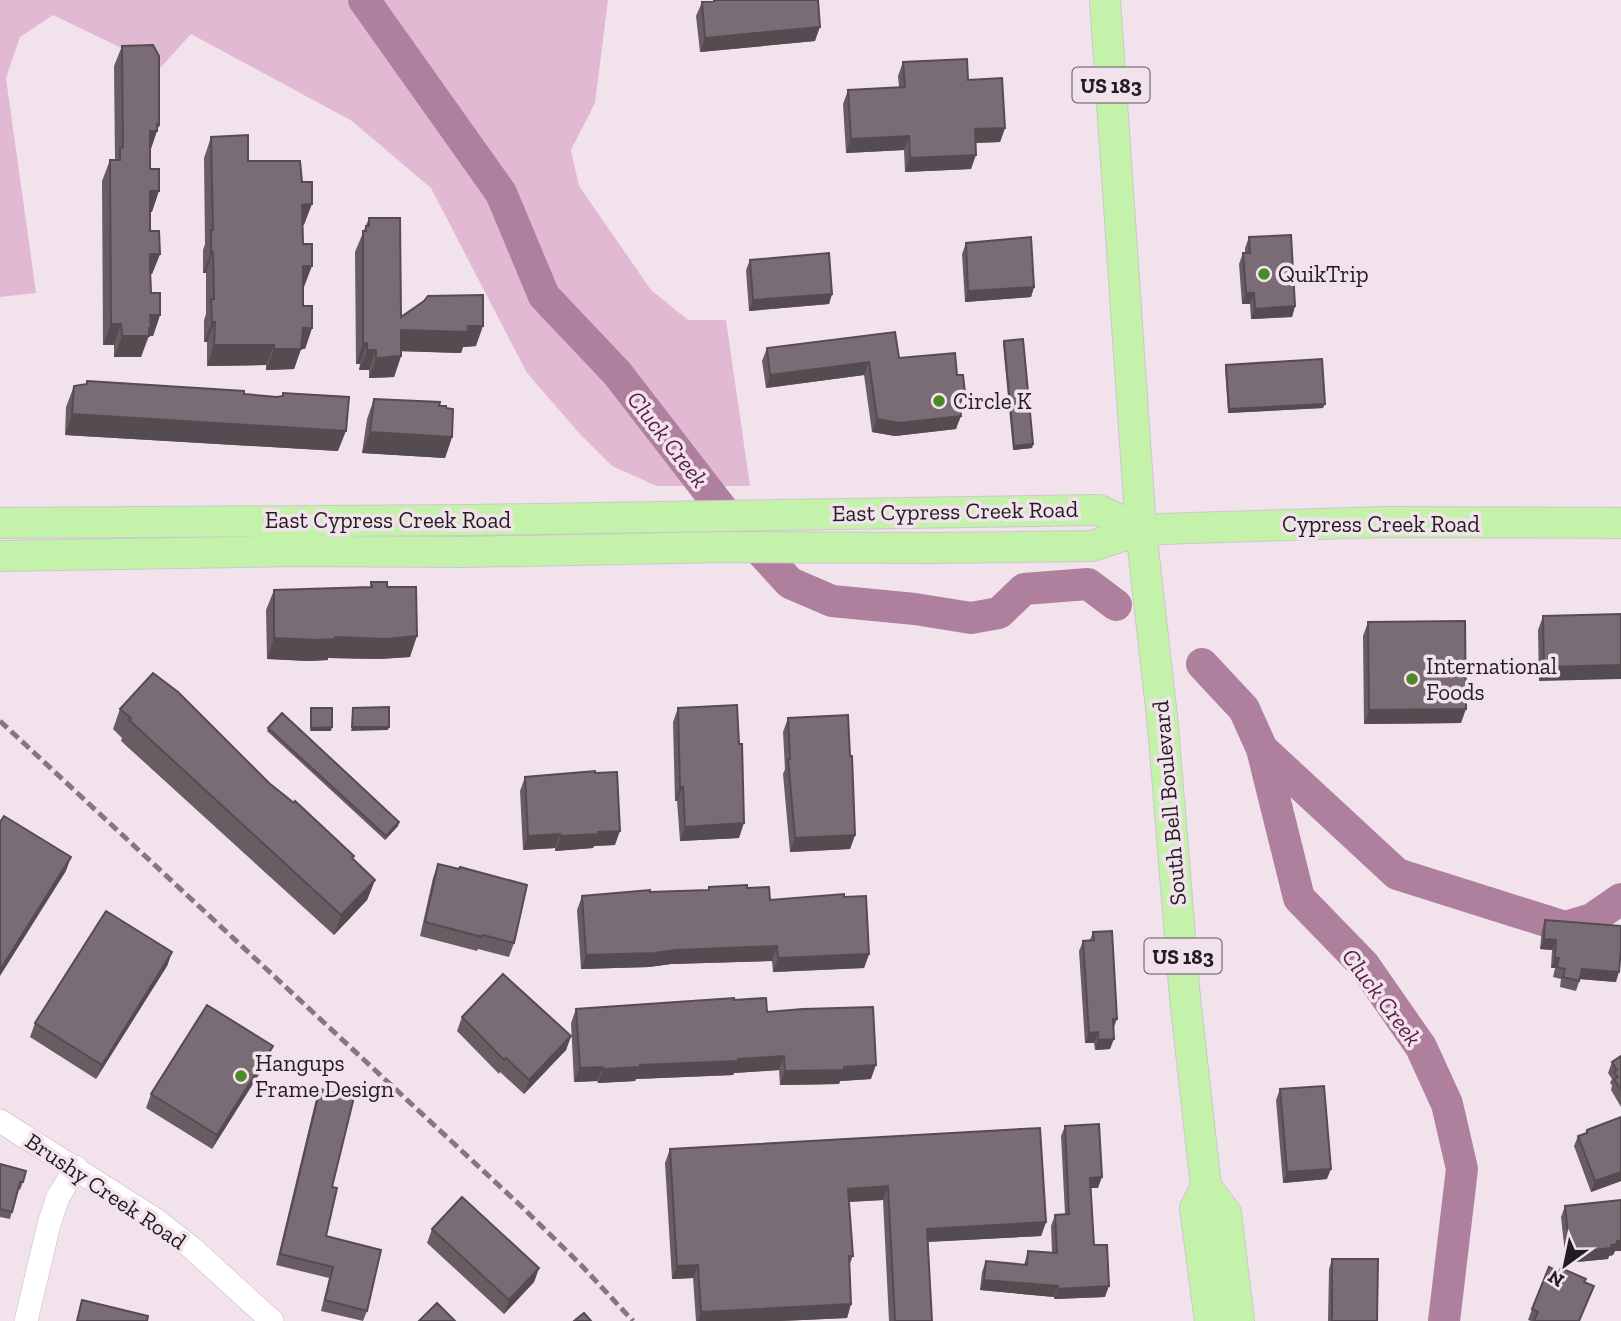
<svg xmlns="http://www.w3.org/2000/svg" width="1621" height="1321" font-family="'Zilla Slab',serif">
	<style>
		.green { fill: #e1b9d2 }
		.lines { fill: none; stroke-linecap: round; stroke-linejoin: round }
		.river { stroke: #af809e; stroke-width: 32 }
		.minor-casing { stroke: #c7b8c1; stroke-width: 24 }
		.major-casing { stroke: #cac9c9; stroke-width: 32 }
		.minor { stroke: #fff; stroke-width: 23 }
		.major { stroke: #c4f2ab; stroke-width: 30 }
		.rail { stroke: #82787e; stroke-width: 5; stroke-dasharray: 10 5; stroke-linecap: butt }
		.wall { fill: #695d64 }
		.shaded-wall { fill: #554c51 }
		.building { fill: #7a6c74; stroke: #554c51; stroke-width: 2 }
		.poi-dot { fill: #4d8928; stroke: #f2e2eb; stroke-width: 2.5 }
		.labels { text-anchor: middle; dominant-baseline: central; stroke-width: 7; stroke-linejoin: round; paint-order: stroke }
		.shield { fill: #f2e2eb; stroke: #60585d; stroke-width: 2 }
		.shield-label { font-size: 21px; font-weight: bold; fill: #221d20 }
		.poi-label { font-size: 23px; fill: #221d20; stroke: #f2e2eb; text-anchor: start }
		.street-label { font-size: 23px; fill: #221d20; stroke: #f2e2eb }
		.water-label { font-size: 24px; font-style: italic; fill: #561c45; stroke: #f2e2eb }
	</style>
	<rect width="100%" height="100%" fill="#f2e2eb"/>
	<path class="green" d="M0 0H608L595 103 571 150 579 186 651 290 688 320H726L750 486H657L612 466 580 434 527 373 431 188 352 121 191 34 161 67 53 15 20 37 6 78 36 293 0 297Z"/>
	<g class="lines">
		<path class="river" d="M364 0 501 193 544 296 617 373 722 509 790 583 832 601 915 609 971 618 999 613 1024 589 1088 584 1116 605
			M1202 664 1244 709 1262 749 1299 898 1364 965 1421 1047 1447 1104 1462 1169 1444 1321
			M1262 749 1397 874 1565 927 1592 919 1621 899"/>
		<defs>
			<path id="minor" d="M0 1121 156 1220 193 1249 272 1321
				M26 1321 49 1224 58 1197 76 1167"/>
			<path id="major" d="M1105 0 1141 530 1163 726 1185 998 1206 1187 1226 1213 1239 1321
				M0 523 470 520 1099 510 1141 530
				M0 556 297 551 463 552 726 547 931 548 1092 546 1141 530 1190 528 1386 522 1621 523
				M1206 1187 1195 1208 1210 1321"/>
		</defs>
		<use href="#minor" class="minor-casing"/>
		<use href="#major" class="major-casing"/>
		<use href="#minor" class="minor"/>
		<use href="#major" class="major"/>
		<path class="rail" d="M0 721 521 1206 582 1266 633 1321"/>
	</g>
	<path class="wall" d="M713 0H818L815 41 700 52 696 16 702 2 713 1Z
		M122 46 159 125 150 150 152 212H150V231L160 254 152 274H150L151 293 160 315 153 336H149L141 357H114V345H103L102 181 110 160H115L114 66Z
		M903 62 968 80 1005 128 1000 142 976 143 971 169 905 172 904 150 846 153 843 104 848 90 899 87 898 76Z
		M211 137 248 161 304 225H303L304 287H303V306L312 328 305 349H301L294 369 266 370V365L207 366V342H204V320L206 314V273H203V250L205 244 204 158Z
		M369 218 401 317 476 346 463 347 461 353 401 351V356L394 377 369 378V370H359L360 364H356L355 252Z
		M1249 237 1295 306 1292 317 1251 319 1250 304H1242L1239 264 1243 253H1245V248Z
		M966 243 1034 287 1031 297 965 302 962 254Z
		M750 260 832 294 829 304 749 311 746 270Z
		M1004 341 1033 444 1032 448 1013 450 1003 344Z
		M767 348 899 358 960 405 956 429 895 436 872 432 864 375 766 388 762 361Z
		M1226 365 1323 408 1228 413 1225 368Z
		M87 381 277 397 282 396 283 393 338 451 65 435 66 407 74 386 86 384Z
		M374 399 439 406 452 437 445 458 362 453 367 419Z
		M371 582 387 587 410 657 379 659 328 658V660L309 661 267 659 266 610 274 590 370 587Z
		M1621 614 1539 681 1538 630 1543 616Z
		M1368 622 1461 723 1364 724 1363 636Z
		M678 708 739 838 680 841 677 801H675L673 722Z
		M120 709 269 783 354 856 353 859 375 880 367 900 334 935 121 741 122 738 113 729Z
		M788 718 855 835 850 849 790 852 783 774 785 769 783 732Z
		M268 728 398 826 385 840 267 731Z
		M525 777 615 845 594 846 593 848 555 851V848L523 850 520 791Z
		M438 864 514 943 509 957 478 949 477 951 420 936 433 878Z
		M709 887 747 888 770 900 844 897 869 954 864 968 773 972 772 961 671 964 649 967 581 969 577 910 582 896 708 890Z
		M1545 920 1616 982 1580 979 1576 991 1560 987 1561 979 1553 977 1555 968H1551L1552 950 1540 949 1542 930Z
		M1093 932 1113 1029 1110 1049 1095 1050 1094 1043H1085L1079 951 1083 941 1090 940Z
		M172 952 167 966 96 1079 30 1037 35 1023Z
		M734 1000 767 1012 871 1079 840 1081 839 1084 780 1085 779 1070 734 1073 733 1075 636 1079 635 1081 598 1083 597 1081 574 1082 571 1023 576 1009Z
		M462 1017 571 1036 566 1050 524 1094 500 1072 499 1074 457 1031Z
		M1621 1056V1107L1611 1090 1612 1085 1610 1083 1612 1079 1608 1073 1612 1062Z
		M268 1060 212 1149 146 1108 151 1094Z
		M320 1089 332 1187 326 1236 367 1311 363 1321 321 1311 329 1278 276 1265 316 1099Z
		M1280 1089 1327 1179 1283 1183 1276 1100Z
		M1621 1117V1181L1591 1192 1574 1146 1578 1136 1585 1133 1587 1130Z
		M1065 1126 1098 1188H1091L1094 1245 1105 1297 1054 1299V1297L980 1290 982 1272 986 1261 1024 1265 1028 1251 1052 1253 1051 1226 1055 1215 1065 1214 1061 1136Z
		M1040 1128 1046 1222 1041 1236 928 1242 932 1321H889L883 1200 849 1202 853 1256 849 1266 851 1304 847 1318 780 1321H696L693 1278 672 1279 665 1163 670 1149Z
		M0 1164 23 1182 20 1190 18 1189 10 1219 0 1217Z
		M1621 1200V1251H1615L1613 1255 1609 1256 1608 1259 1566 1263 1561 1217 1565 1206Z
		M432 1229 539 1268 534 1282 504 1314 427 1243Z
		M1332 1259 1377 1321H1328L1329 1269Z
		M1584 1282 1580 1321H1531L1528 1320 1532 1309Z"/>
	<path class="shaded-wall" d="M820 27 815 41 700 52 705 38Z
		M157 124 159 125 150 152V131Z
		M1005 128 1000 142 970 143 975 129Z
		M909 136 904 150 846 153 851 139Z
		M976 155 971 169 905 172 910 158Z
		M150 191H159L152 212H142Z
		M312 204 304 225H295L302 205Z
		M211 252H213L206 273H203Z
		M150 254H160L152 274H143Z
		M303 266H312L304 287H295Z
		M1034 287 1031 297 965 302 968 291Z
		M1246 293H1254L1250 304H1242Z
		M832 294 829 304 749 311 753 300Z
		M1295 306 1292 317 1251 319 1255 309Z
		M150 315H160L153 336H148L141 357H114L122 336Z
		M212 322H215L207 342H204Z
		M111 324H121L114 345H103Z
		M468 326H483L476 346 463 347 461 353 394 351 401 330Z
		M303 328H312L305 349H296Z
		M363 343H367L360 364H356Z
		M214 345H274L266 365 207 366Z
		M274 349H301L294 369 266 370Z
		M367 350H376L369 370H359Z
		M401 356 394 377 369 378 376 358Z
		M869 362 864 375 766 388 770 375Z
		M959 393H965L960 406Z
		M1325 404 1323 408 1228 413 1229 409Z
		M72 414 346 431 338 451 65 435Z
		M961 416 956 429 895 436 872 432 877 419Z
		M370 432 452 437 445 458 362 453Z
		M1033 444 1032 448 1013 450 1014 446Z
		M417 636 410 657 379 659 328 658V660L309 661 267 659 274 638Z
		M1621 665V679L1539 681 1544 667Z
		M1466 709 1461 723 1364 724 1369 710Z
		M332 727 331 731H310L311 728Z
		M352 727H389L388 730 351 731Z
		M680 787H683L677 801H675Z
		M399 822 398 826 385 840 386 836Z
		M744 823 739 838 680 841 685 827Z
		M620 831 615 845 594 846 593 848 555 851 561 836 598 832Z
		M560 834 555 848 523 850 528 836Z
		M855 835 850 849 790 852 795 838Z
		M71 857 66 871 0 976V970Z
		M375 880 367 900 334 935 341 915Z
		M1544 939 1556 940 1552 950 1540 949Z
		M777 946 772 961 671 964 649 967 581 969 586 955 676 950Z
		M172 952 167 966 96 1079 102 1065Z
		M869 954 864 968 773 972 778 958Z
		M1555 958H1559L1555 968H1551Z
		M1582 969 1619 972 1616 982 1579 979Z
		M1113 1019H1117L1113 1029Z
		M1098 1032 1094 1043H1085L1089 1033Z
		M571 1036 566 1050 524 1094 529 1080Z
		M1114 1039 1110 1049 1095 1050 1098 1040Z
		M273 1046 268 1060 212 1149 217 1135Z
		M784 1056 779 1070 734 1073 733 1075 636 1079 635 1081 598 1083 603 1069 640 1065Z
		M876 1065 871 1079 840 1081 839 1084 780 1085 785 1071Z
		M603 1067 597 1081 574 1082 580 1068Z
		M1331 1169 1327 1179 1283 1183 1287 1172Z
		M1621 1172V1181L1591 1192 1595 1181Z
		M1102 1177 1098 1188H1087L1090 1178Z
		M888 1186 883 1200 844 1202 848 1189Z
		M1046 1222 1041 1236 922 1242 927 1229Z
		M1617 1241H1621V1251H1615L1613 1255 1609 1256 1608 1259 1566 1263 1570 1253 1611 1245Z
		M698 1265 693 1278 672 1279 677 1266Z
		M539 1268 534 1282 504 1314 509 1300Z
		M984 1280 1058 1286 1054 1297 980 1290Z
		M1109 1286 1105 1297 1054 1299 1058 1289Z
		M851 1304 847 1318 780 1321H698L701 1312Z"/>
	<path class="building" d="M714 0H818L820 27 705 38 702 2 714 1Z
		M153 45 159 56V125L157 124V131H150V169H159V191H150V231H159L160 254H150V268L151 293H160V315H150L151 328H149V336H122L121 324H111L110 160H120V148L123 147 122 46Z
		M967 59 968 80 1002 78 1005 128 975 129 976 155 910 158 909 136 851 139 848 90 905 87 903 62Z
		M248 135V161H300L302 182H312V204L302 205 303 244H312V266H303V306H312V328H303L301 349H274V345H214L215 322H212L211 299H214L213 252H211V230H213L211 137Z
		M369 218H400L401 317 424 301 428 296 483 295V326H468V332L401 330V356L376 358V350H367V343H363V231H366V226H369Z
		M1291 235 1295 306 1255 309 1254 293H1246L1243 253H1250L1249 237Z
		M1031 237 1034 287 968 291 966 243Z
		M829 253 832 294 753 300 750 260Z
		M895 332 899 358 955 353 957 375H963L965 393H959L961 416 900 423 877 419 869 362 770 375 767 348Z
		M1023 339 1033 444 1014 446 1004 341Z
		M1322 359 1325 404 1229 409 1226 365Z
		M87 381 244 391V394L277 397 283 396V393L349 397 346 431 72 414 74 386 87 384Z
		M374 399 440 402 439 406H446V408L453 409 452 437 370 432Z
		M371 582H387V587H416L417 636 386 639 335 637V639L316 640 274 638V590L372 587Z
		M1621 614V665L1544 667 1543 616Z
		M1465 621 1466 709 1369 710 1368 622Z
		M153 673 178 692 269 783 294 803 295 801 354 856 352 858 375 880 341 915 129 720 131 718 120 709Z
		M737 705 739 744H742L744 823 685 827 683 787H680L678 708Z
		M389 707V727H352L353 708Z
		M311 708H332V727L311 728Z
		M282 713 399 822 386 836 268 728Z
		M848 715 850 756H852L855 835 795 838 788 759H790L788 718Z
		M595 771V773L617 772 620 831 598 832V834L561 836 560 834 528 836 525 777Z
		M4 816 71 857 0 970V822Z
		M438 864 459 869 460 867 527 885 514 943 483 935 482 937 425 922Z
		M747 885V888L769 887 770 900 844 894V897L866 896 869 954 778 958 777 946 676 950 654 953 586 955 582 896 650 890V892L709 890V887Z
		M106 911 172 952 102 1065 35 1023Z
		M1545 920 1621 926V949L1619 972 1582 969 1579 981 1563 977 1565 969 1557 967 1559 958H1555L1556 940 1544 939Z
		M1112 931 1117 1019H1113L1114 1039 1098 1040V1032L1089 1033 1083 941 1094 940 1093 932Z
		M503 974 571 1036 529 1080 506 1058 504 1060 462 1017Z
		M734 998V1000L766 998 767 1012 803 1009 873 1007 876 1065 844 1067V1070L785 1071 784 1056 738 1059V1061L640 1065V1067L603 1069V1067L580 1068 576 1009Z
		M207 1005 273 1046 217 1135 151 1094Z
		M1621 1056V1090L1614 1079 1618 1077 1614 1072 1617 1070 1612 1062Z
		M1324 1086 1331 1169 1287 1172 1280 1089Z
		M320 1089 354 1097 332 1187 337 1188 326 1236 381 1250 367 1311 325 1300 333 1267 280 1254Z
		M1621 1117V1172L1595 1181 1578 1136 1587 1133V1130Z
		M1099 1124 1102 1177 1090 1178 1094 1245H1107L1109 1286 1058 1289V1286L984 1280 986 1261 1027 1265 1028 1251 1057 1253 1055 1215 1069 1214 1065 1126Z
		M1040 1128 1046 1222 927 1229 932 1321H895L888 1186 848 1189 853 1256H849L851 1304 701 1312 698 1265 677 1266 670 1149Z
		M0 1164 26 1171 23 1182H20L12 1212 0 1209Z
		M462 1197 539 1268 509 1300 432 1229Z
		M1621 1200V1241H1617V1244L1611 1245V1248L1570 1253 1565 1206Z
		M1332 1259H1378L1377 1321H1332Z
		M1549 1267 1559 1272 1561 1268 1586 1279 1584 1282 1594 1286 1579 1321H1534L1538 1312 1532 1309Z
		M82 1300 148 1316 147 1321H77Z
		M437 1303 455 1321H419Z
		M584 1313 591 1321H574Z"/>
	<g class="poi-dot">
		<circle cx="1264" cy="274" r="7"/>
		<circle cx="939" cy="401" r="7"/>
		<circle cx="1412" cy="679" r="7"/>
		<circle cx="241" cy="1076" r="7"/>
	</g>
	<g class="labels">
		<g class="shield">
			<rect x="1072.5" y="67.5" width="77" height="35" rx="5"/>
			<rect x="1144.5" y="938.5" width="77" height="35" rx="5"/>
		</g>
		<g class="shield-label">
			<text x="1111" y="85">US 183</text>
			<text x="1183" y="956">US 183</text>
		</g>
		<g class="poi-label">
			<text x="1278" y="274">QuikTrip</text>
			<text x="953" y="401">Circle K</text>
			<text x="1426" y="666">International<tspan x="1426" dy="26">Foods</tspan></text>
			<text x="255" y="1063">Hangups<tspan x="255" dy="26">Frame Design</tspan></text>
		</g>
		<g class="street-label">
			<text transform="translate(955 511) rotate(-1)">East Cypress Creek Road</text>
			<text x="388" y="520">East Cypress Creek Road</text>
			<text x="1381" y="524">Cypress Creek Road</text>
			<text transform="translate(1169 803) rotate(-95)">South Bell Boulevard</text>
			<text transform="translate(106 1191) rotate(34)">Brushy Creek Road</text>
		</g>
		<g class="water-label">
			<text transform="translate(668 439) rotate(52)">Cluck Creek</text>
			<text transform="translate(1382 997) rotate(53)">Cluck Creek</text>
		</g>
	</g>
	<g transform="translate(1565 1265) rotate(213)" stroke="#f2e2eb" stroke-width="5" paint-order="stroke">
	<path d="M0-5L12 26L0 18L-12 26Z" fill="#221d20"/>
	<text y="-10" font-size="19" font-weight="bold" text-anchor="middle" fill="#221d20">N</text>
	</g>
</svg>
